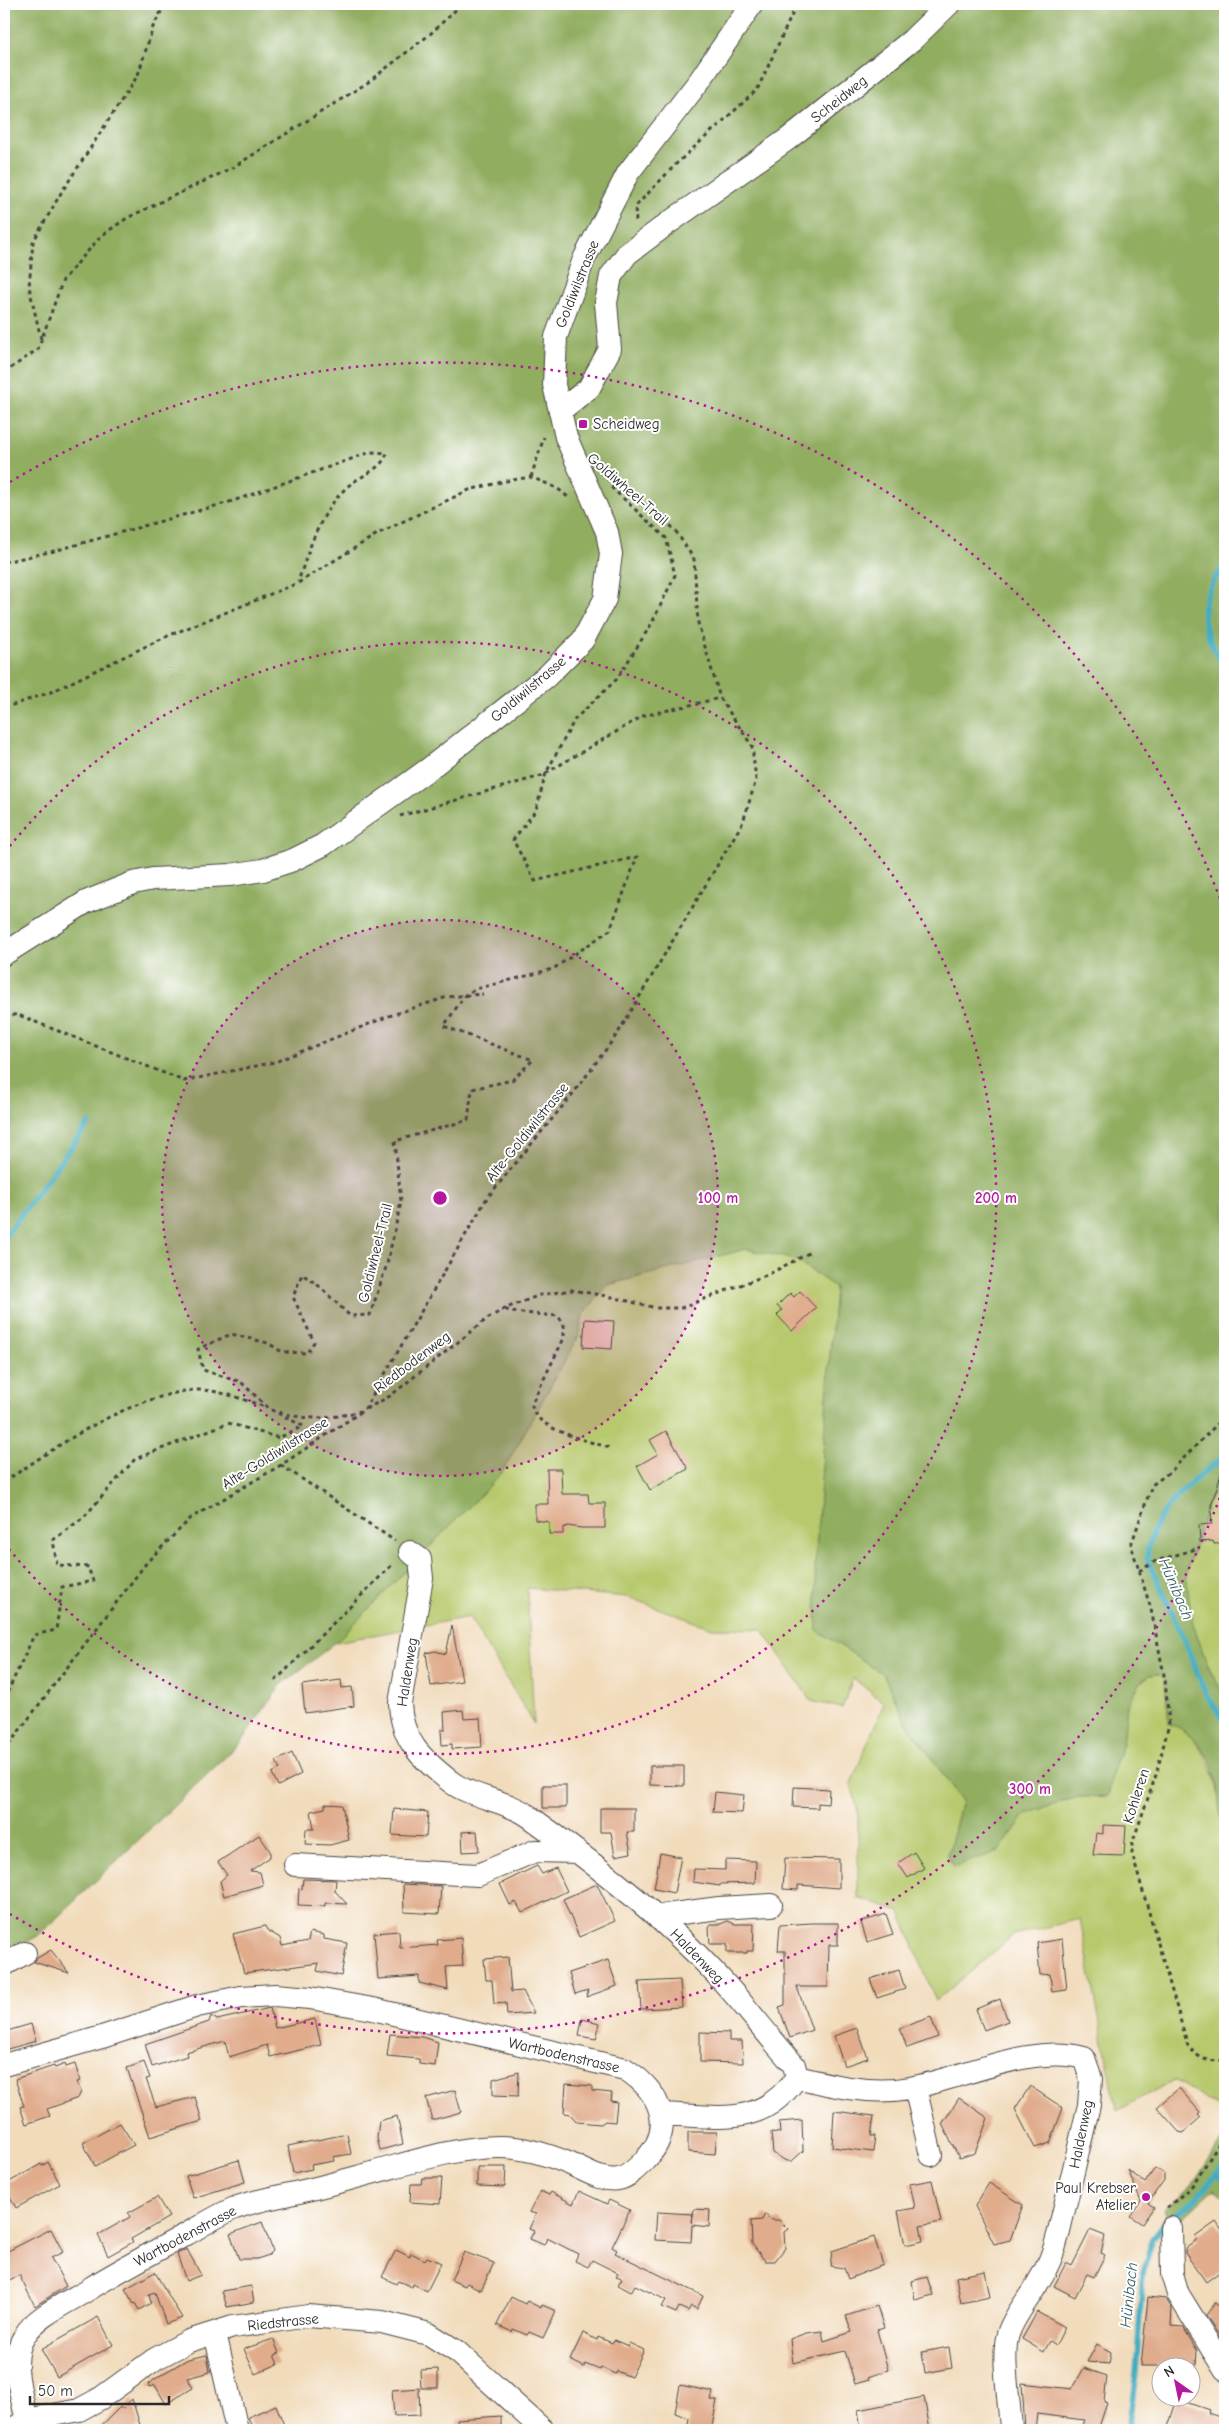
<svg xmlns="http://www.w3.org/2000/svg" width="1229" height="2434" font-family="'Comic Neue',sans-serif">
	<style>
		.green { fill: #b7c96d; stroke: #717a4c }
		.forest { fill: #91ad60; stroke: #5e6c46 }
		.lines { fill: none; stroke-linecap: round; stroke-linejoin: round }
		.stream { stroke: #43adc1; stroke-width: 5.5 }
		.building { fill: #e0ac8c }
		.minor-casing { stroke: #494541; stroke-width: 24 }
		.path { stroke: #494541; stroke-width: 3; stroke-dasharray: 4 4; stroke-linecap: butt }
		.minor { stroke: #fff; stroke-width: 22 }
		.ring { fill: none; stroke: #b5179e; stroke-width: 2.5; stroke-dasharray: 2.5 5 }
		.poi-dot { fill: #b5179e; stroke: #fff; stroke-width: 2 }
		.labels { text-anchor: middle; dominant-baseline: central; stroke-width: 4; stroke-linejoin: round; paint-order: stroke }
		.street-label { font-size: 15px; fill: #2b2b2b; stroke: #fff }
		.poi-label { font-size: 15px; fill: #2b2b2b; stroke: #fff; text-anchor: start }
		.water-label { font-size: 16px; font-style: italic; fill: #355f67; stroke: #fff }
		.centre { fill: #b5179e; stroke: #fff; stroke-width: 2.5 }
		.ring-label { font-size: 15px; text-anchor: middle; font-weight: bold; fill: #b5179e; stroke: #fff; stroke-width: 4; stroke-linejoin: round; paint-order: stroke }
	</style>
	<rect width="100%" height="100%" fill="#fff"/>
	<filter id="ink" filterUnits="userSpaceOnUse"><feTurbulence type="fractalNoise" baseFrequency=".02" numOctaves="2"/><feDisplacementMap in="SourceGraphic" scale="10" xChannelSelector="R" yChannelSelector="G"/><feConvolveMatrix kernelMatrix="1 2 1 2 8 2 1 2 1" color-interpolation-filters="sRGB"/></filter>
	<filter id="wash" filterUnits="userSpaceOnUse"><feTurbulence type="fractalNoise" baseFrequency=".0096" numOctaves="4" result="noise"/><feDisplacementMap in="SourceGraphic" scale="20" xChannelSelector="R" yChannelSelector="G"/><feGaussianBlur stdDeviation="1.12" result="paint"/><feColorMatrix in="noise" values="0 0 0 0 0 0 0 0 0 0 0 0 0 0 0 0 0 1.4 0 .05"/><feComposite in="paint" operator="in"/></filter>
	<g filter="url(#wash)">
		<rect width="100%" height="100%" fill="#f1dbbb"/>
		<path class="green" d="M746 1249 796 1260 835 1287 815 1565 817 1630 883 1674 906 1722 962 1801 948 1855 999 1851 1026 1814 1078 1797 1108 1796 1113 1770 1123 1744 1127 1705 1141 1682 1149 1675 1159 1674 1165 1680 1169 1724 1179 1726 1190 1734 1203 1751 1215 1776 1225 1833V2112L1174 2080 1117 2111 1080 1919 1014 1935 936 2001 900 1912 858 1898V1813L851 1783 884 1703 853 1678 842 1708 811 1701 762 1629 712 1628 627 1597 527 1588 534 1724 469 1617 336 1642 501 1474 578 1337 583 1315 607 1285Z
			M1225 1485V1697C1208 1674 1181 1600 1187 1571 1189 1559 1196 1547 1199 1535 1204 1516 1206 1502 1218 1486Z"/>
		<path class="forest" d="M4 4H1225V1485L1218 1486 1209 1498 1186 1573 1191 1613 1198 1639 1210 1671 1225 1697V1833C1219 1816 1219 1796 1216 1778 1211 1755 1192 1730 1169 1724L1165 1680 1159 1674 1149 1675 1141 1682 1127 1705 1123 1744 1113 1770 1108 1796 1078 1797 1026 1814 999 1851 953 1867 948 1855 962 1801 906 1722 883 1674 817 1630 815 1565 835 1287 796 1260 746 1249 607 1285 583 1315 578 1337 501 1474 336 1642 281 1685 240 1743 38 1936 4 1954Z
			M1225 2135V2198L1214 2188 1171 2228 1164 2210 1191 2187Z"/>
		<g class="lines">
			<path class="stream" d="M1225 565C1193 605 1200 626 1225 669
				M4 1238 89 1123
				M1225 1456C1192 1481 1149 1512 1147 1558L1183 1637 1206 1695 1225 1721
				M1216 2175 1225 2178
				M1128 2430 1136 2373 1143 2272 1153 2238 1165 2222 1196 2198 1225 2163"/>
		</g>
		<g id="blocks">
			<path class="building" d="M800 1291 816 1308 792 1331 777 1315 782 1310 777 1306 790 1293 794 1297Z
				M585 1319 614 1321 612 1349 583 1347Z
				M666 1431 688 1469 650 1490 637 1466 658 1454 650 1440Z
				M547 1469H561L562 1494H588L589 1503H605V1528H581L568 1526 563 1528V1534H549V1522L535 1520V1504H548Z
				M1222 1471 1225 1472V1543L1214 1544 1213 1541 1200 1542 1199 1525 1212 1524 1211 1506Z
				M452 1625 462 1681 431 1686 426 1653 435 1651 446 1654Z
				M341 1680 342 1688 352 1687 354 1706 305 1713 302 1685Z
				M463 1710 464 1719 480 1718 482 1747 452 1749V1744L442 1745 441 1730H445L444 1712Z
				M292 1753 301 1774 278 1786 272 1773 280 1769 276 1761Z
				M650 1766H684V1786L650 1785Z
				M543 1785H566V1808H543Z
				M794 1787 829 1789 828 1804 818 1803V1808L793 1807Z
				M715 1792 744 1795 742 1813 713 1812Z
				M325 1804 342 1805 349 1840 330 1845 305 1844 306 1829H314L311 1811 325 1808Z
				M600 1808H634V1832H627L631 1853 615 1856 611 1832H600Z
				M394 1809 428 1812 426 1837 392 1835Z
				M1103 1825 1126 1826 1124 1856 1093 1855 1096 1833 1103 1834Z
				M477 1831 479 1851 463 1852 462 1832Z
				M259 1835 270 1851V1857L250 1871 260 1872 263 1885 224 1896 220 1881 227 1875 218 1862Z
				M914 1852 924 1868 908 1878 898 1863Z
				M660 1853 681 1857 674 1893 654 1889Z
				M785 1858 839 1859V1888L798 1885V1890L783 1889Z
				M725 1860 756 1861 755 1883 720 1884V1886L693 1882 694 1869 725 1870Z
				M537 1866 542 1874 556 1868 567 1891 522 1913 516 1902 510 1905 500 1884Z
				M303 1879 336 1880 335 1891 347 1904 325 1903V1906L298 1905 299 1888 302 1889Z
				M403 1884 441 1886 439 1914 404 1912Z
				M597 1884 615 1921 579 1937 563 1899Z
				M886 1914 893 1934 867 1942 861 1922Z
				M728 1921 735 1924H754L753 1951H747V1953H727V1944H710L709 1928 711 1924H720Z
				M812 1923H838V1945H829L828 1987H797L812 2030 790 2038 779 2007 785 2005V1951H778L780 1925Z
				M265 1926 267 1930 280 1938 282 1946 308 1941 310 1932 324 1935V1939L347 1943 341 1976 317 1971 319 1963 244 1973 233 1934Z
				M399 1931 400 1948 438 1945 437 1940 461 1938 463 1966 446 1967 448 1990 419 1983V1976L378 1979 374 1933Z
				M1062 1939 1067 1990 1052 1992 1050 1974 1040 1975 1037 1943Z
				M51 1950 69 1973 34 1962 37 1958Z
				M508 1957 511 1992 523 1991 534 2013 507 2015 506 2003 494 2004 492 1980H486L484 1959Z
				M608 1960 617 1986 586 1997 588 1990 575 1994 569 1973Z
				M899 1970 905 1989 877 1998 870 1979Z
				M680 1980 682 2007 641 2009 639 1982Z
				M1000 1999 1008 2021 984 2030 976 2009Z
				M270 2008 275 2028 315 2019 321 2045 270 2057 267 2045 229 2057 225 2041 186 2052 187 2056 152 2067 145 2044 209 2022 211 2016 217 2020Z
				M931 2017 938 2037 907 2048 900 2028Z
				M582 2019 600 2023 596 2039 579 2036Z
				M31 2024 36 2041 4 2050V2032Z
				M857 2028 868 2058 844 2066 834 2036Z
				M700 2032 729 2033V2041H742L743 2063 700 2062Z
				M390 2034 422 2037 438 2042 435 2066 419 2064V2059L387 2056Z
				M144 2062 150 2078 146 2079 156 2107 195 2097 202 2121 150 2137 127 2068Z
				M65 2064 66 2067 75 2064 80 2081 77 2082 81 2092 78 2098 47 2109 50 2116 26 2124 20 2107 24 2106 15 2079 54 2066 55 2068Z
				M519 2072 518 2096 493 2095V2079Z
				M566 2084 592 2086V2091L612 2093 611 2101 617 2102 615 2122 605 2121 601 2124 577 2122 570 2114 564 2113Z
				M1030 2086 1063 2108 1050 2143 1035 2148 1015 2109Z
				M1179 2088 1200 2112 1198 2114 1201 2117 1183 2133 1179 2132 1157 2107Z
				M455 2090 461 2112 432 2120 426 2098Z
				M959 2098 988 2118 975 2153 959 2158 942 2124Z
				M834 2111 874 2116 871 2136H875L873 2152 832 2147Z
				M397 2116 403 2144 380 2150 377 2138 379 2121Z
				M802 2120 803 2151 792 2161H786L773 2153 771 2132 780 2133 779 2122Z
				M120 2123 134 2145 95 2166 83 2143Z
				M688 2132H717L715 2154 688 2152Z
				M347 2134 351 2154 333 2157 334 2161 311 2165 312 2169 293 2173 288 2146Z
				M239 2160 245 2182 193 2198 186 2176Z
				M48 2162 60 2184 16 2208 4 2185 41 2164 42 2166Z
				M477 2167H506L505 2187 477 2186Z
				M1155 2168 1164 2174V2180L1148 2203 1154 2207 1142 2224 1130 2216 1141 2201 1128 2170 1145 2183Z
				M422 2178H442L440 2204 410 2202 411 2184H421Z
				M932 2180 941 2222 920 2226 923 2241 905 2245 898 2211 915 2208 910 2184Z
				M989 2183 1023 2205 1010 2240 994 2244 975 2206Z
				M540 2191 549 2195 551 2192 573 2204 579 2191 607 2204 609 2200 630 2210 612 2247 617 2250 615 2253 703 2296 697 2309 691 2306 688 2311 679 2307 676 2313 662 2307 666 2300 635 2285 631 2292 618 2285 622 2278 616 2276 618 2273 592 2260 588 2267 575 2261 578 2254 547 2238 544 2245 530 2239 534 2231 529 2229 536 2214 529 2212Z
				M157 2197 169 2217 131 2239 133 2242 108 2256 98 2235 130 2217 128 2213Z
				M694 2209 710 2210 709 2227 692 2225 691 2242 655 2240 657 2212 693 2214 692 2223Z
				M765 2214 771 2220H779L788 2229 784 2232 785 2248 775 2261H765L752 2244 751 2221 762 2220Z
				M262 2222 273 2251 269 2255 257 2259H239L230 2234Z
				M1216 2222 1225 2235V2268L1206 2282 1185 2253V2249L1197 2240 1195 2237Z
				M51 2229 63 2252 51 2258 66 2286 35 2306 19 2275 4 2283V2253Z
				M1090 2230 1105 2236 1101 2253 1105 2255 1094 2277 1087 2274 1075 2297 1054 2286 1066 2263 1072 2266Z
				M874 2237 883 2265 848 2279 844 2268 830 2266 832 2251Z
				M187 2249 201 2275 186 2281 177 2254Z
				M396 2250 410 2257 411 2253 425 2260 427 2257 441 2263 427 2291 413 2284 412 2287 398 2281 396 2284 382 2277Z
				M464 2252 494 2263 481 2290 467 2283 465 2286 451 2280Z
				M985 2271 990 2297 961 2303 956 2277Z
				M155 2272 160 2281 182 2318 166 2324 155 2293 149 2295 151 2303 139 2310 135 2303 134 2304 125 2289Z
				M927 2277 933 2295 915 2300 912 2281Z
				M251 2286 254 2302 227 2307 222 2291Z
				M511 2297 525 2304 527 2301 541 2308 542 2305 556 2311 543 2338 529 2332 527 2335 513 2329 512 2332 497 2325Z
				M1148 2297 1166 2299 1172 2309 1171 2326 1183 2327 1197 2350 1196 2366H1141Z
				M1215 2303 1225 2311V2345L1206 2315Z
				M877 2306 884 2328 877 2330 888 2370 868 2377 869 2380 855 2384 845 2351 793 2363 790 2339 806 2333 822 2331 824 2341 852 2332 846 2316Z
				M1037 2312 1065 2327 1056 2345 1050 2341 1044 2352 1022 2339Z
				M98 2317 113 2345 57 2377 41 2349Z
				M583 2333 597 2340 598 2337 612 2343 614 2340 628 2346 629 2343 644 2350 631 2377 616 2371 615 2374 601 2367 600 2370 585 2364 584 2367 570 2360Z
				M273 2339 279 2353 274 2355 278 2364 255 2374 244 2349Z
				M1097 2344 1111 2352 1109 2364 1087 2362Z
				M949 2347 952 2368 925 2373 922 2352Z
				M207 2355 210 2372 187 2378 193 2388 166 2404 155 2385 149 2387 148 2384 164 2373 188 2359Z
				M1084 2368 1107 2376 1104 2402 1107 2403 1098 2430H1080L1084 2420 1037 2414 1035 2430H1025L1022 2383 1072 2389Z
				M438 2369V2388H421L420 2370Z
				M680 2385 713 2392 711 2400H717L711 2430H687L689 2418 675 2413Z
				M419 2388 420 2415 394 2416 392 2390Z
				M924 2397 930 2430H861L858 2410Z
				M132 2399 140 2425 134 2430H97L120 2407 122 2409Z
				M1177 2399 1209 2410 1208 2413 1225 2419V2430H1167Z
				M276 2405 286 2430H253L248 2417Z
				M501 2416V2430H458L457 2419Z"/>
		</g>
	</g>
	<g filter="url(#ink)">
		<use href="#blocks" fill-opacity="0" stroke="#494541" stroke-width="1"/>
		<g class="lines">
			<defs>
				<path id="minor" d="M560 411 589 388 610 349 606 303 611 276 627 254 667 224 788 139 912 40 949 4
					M4 954 86 902 133 883 153 879 230 875 263 870 293 860 323 845 430 768 547 676 583 640 605 599 611 554 607 532 566 437 554 385 556 337 584 259 628 173 700 80 752 4
					M410 1552 420 1559 422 1578 400 1703C401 1741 423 1760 451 1782 472 1798 507 1800 530 1817 593 1862 662 1916 715 1973 743 2002 767 2035 794 2065L797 2077C761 2129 718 2116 662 2114
					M295 1865 478 1875 535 1851 578 1852
					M659 1919 666 1915 719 1908 771 1905
					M4 1965 25 1953
					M4 2065 102 2037 197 2006 241 1997 275 1995 310 1998 373 2009 625 2069C661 2092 677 2129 643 2162 637 2168 627 2178 618 2179 601 2182 583 2169 568 2163 546 2154 524 2147 500 2147 458 2147 416 2161 375 2172 350 2179 325 2186 299 2192 277 2197 256 2200 235 2208 218 2215 201 2226 185 2235 152 2253 120 2270 89 2289 70 2301 36 2316 25 2335 9 2359 21 2394 27 2420
					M797 2077C833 2086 872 2095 910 2088 961 2079 1032 2043 1084 2058L1091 2079 1089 2105 1058 2235C1054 2252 1048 2267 1039 2281 1029 2299 1014 2315 1008 2334 1001 2356 1010 2405 1011 2430
					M915 2087 931 2155
					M1171 2228 1172 2274 1178 2294 1225 2370
					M215 2333 237 2430
					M11 2430 27 2420 79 2410 101 2398 155 2359 189 2341 233 2327 308 2316 382 2322 429 2334 456 2351 543 2430"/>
			</defs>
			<use href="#minor" class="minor-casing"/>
			<path class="path" d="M636 221 635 207 676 164 757 90 797 4
				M41 339 29 287 33 242 61 193 138 75 153 27 165 4
				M4 373 38 349 63 280 101 236 127 218 232 168 367 83 429 35 462 4
				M531 477 544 437
				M4 562 54 551 233 501 371 452 387 453C381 471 360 475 347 487 320 512 309 549 298 582
				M4 708 51 692 163 638 298 583 379 533 469 490 506 481 531 477 557 488 569 498
				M400 816 541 776 643 716 720 698
				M4 1015H18L184 1081 275 1062 389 1016 447 997 483 994
				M505 1309 511 1312 558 1316 564 1324V1338L532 1403C530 1429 590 1441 610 1448
				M366 1409 390 1396 487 1319 504 1309 540 1295 572 1290 612 1297 656 1308H681L769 1274 809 1253
				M279 1412C307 1421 332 1419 360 1411
				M1225 1416 1171 1471 1152 1485 1131 1545 1151 1609 1165 1680 1169 1724 1156 1775 1132 1844V1854L1188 2046C1200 2060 1207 2062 1225 2060
				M281 1465 395 1541
				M4 1482C52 1450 95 1419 150 1400 167 1395 185 1389 203 1390 225 1392 245 1400 265 1407
				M1139 1571 1156 1561 1199 1548
				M275 1681 394 1563
				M4 1700 34 1635 56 1630 62 1587 93 1581 88 1567 57 1565 53 1540 84 1517 135 1459 228 1423 279 1438 303 1426 268 1408 241 1382 203 1370 198 1349 231 1334 268 1343 282 1352 307 1353 314 1342 293 1297 302 1274 319 1286 350 1316 370 1315 387 1264 401 1202 395 1141 468 1120 472 1089 512 1080 533 1060 444 1026 465 995 476 989 553 969 610 930 637 857 535 881 513 840 536 810 546 773 575 719 617 679 652 623 675 575 666 538 611 487
				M4 1751 147 1562 191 1518 281 1465 364 1410 487 1198 575 1091 618 1033 743 822 756 780 752 746 720 698 698 623 694 559 675 530 654 509 624 493 608 480
				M1167 2208 1191 2187 1225 2135"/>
			<use href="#minor" class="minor"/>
		</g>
	</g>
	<circle cx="440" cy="1198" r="278" fill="#b5179e" fill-opacity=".12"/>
	<g class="ring">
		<circle cx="440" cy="1198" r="278"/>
		<path d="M5 852A556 556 0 1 1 5 1544"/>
		<path d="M1225 1484A835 835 0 0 1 10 1914M10 482A835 835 0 0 1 1225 912"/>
	</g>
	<g class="poi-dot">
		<rect x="578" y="419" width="10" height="10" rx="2.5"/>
		<circle cx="1146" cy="2197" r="5"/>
	</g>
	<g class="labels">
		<g class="street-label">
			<text transform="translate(839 99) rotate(-38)">Scheidweg</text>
			<text transform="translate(577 284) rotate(-68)">Goldiwilstrasse</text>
			<text transform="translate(628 489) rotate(41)">Goldiwheel-Trail</text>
			<text transform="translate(528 689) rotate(-40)">Goldiwilstrasse</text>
			<text transform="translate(527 1132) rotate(-51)">Alte-Goldiwilstrasse</text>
			<text transform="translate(375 1253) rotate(-76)">Goldiwheel-Trail</text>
			<text transform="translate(412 1362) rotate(-37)">Riedbodenweg</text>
			<text transform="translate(275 1453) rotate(-32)">Alte-Goldiwilstrasse</text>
			<text transform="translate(407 1672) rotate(-81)">Haldenweg</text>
			<text transform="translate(1136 1796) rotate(-72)">Kohleren</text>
			<text transform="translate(697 1956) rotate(46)">Haldenweg</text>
			<text transform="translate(564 2055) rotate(13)">Wartbodenstrasse</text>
			<text transform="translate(1081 2134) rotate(-78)">Haldenweg</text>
			<text transform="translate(185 2236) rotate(-28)">Wartbodenstrasse</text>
			<text transform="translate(283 2322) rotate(-6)">Riedstrasse</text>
		</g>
		<g class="poi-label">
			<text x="593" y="424">Scheidweg</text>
			<text x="1136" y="2188" text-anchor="end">Paul Krebser<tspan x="1136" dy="17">Atelier</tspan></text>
		</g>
		<g class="water-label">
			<text transform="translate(1176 1589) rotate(67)">Hünibach</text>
			<text transform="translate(1129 2295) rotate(-84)">Hünibach</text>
		</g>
	</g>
	<circle cx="440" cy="1198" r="8" class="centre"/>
	<g class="ring-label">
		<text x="718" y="1203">100 m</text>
		<text x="996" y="1203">200 m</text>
		<text x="1030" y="1794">300 m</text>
	</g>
	<rect width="1229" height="2434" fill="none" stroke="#fff" stroke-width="20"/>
	<g transform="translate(1176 2382) rotate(327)"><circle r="24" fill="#ffffff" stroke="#aaaaaa"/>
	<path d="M0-4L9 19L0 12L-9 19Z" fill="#b5179e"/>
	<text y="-8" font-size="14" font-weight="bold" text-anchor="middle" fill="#2b2b2b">N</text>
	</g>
	<path d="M30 2396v8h139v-8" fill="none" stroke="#2b2b2b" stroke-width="2.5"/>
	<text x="38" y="2396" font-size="15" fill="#2b2b2b" stroke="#ffffff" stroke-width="4" paint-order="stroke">50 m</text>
</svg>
